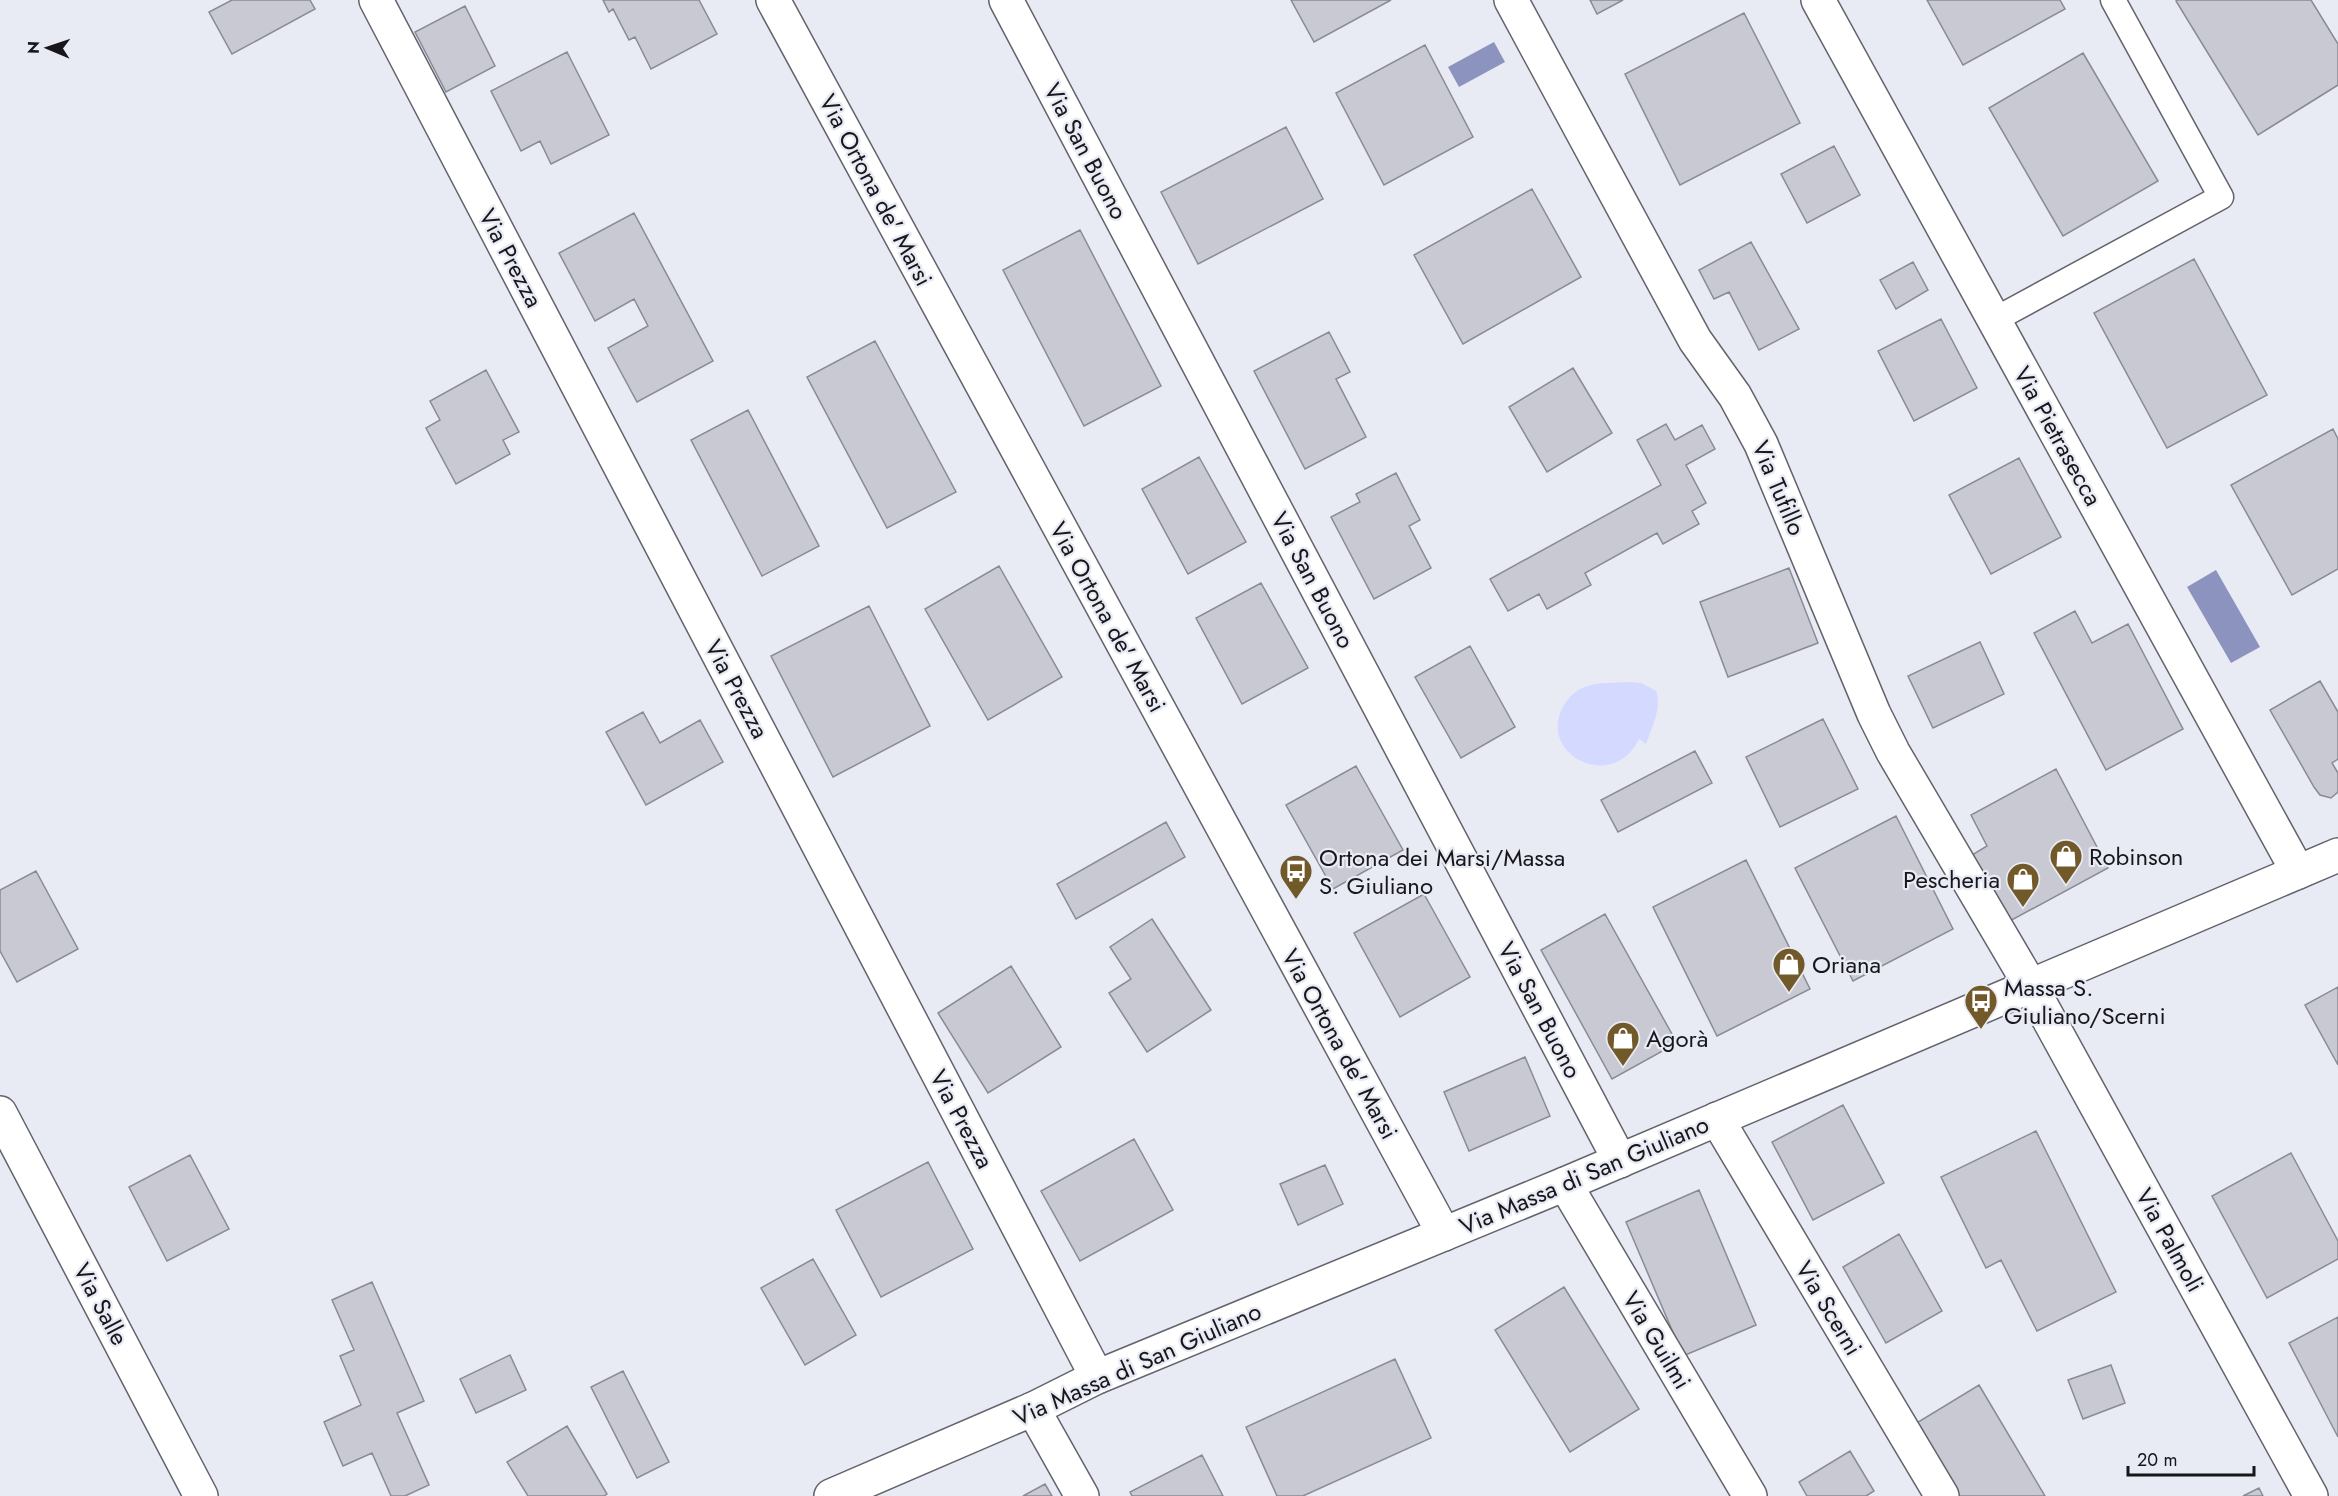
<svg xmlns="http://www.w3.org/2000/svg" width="2338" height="1496" font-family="Jost,sans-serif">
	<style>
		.green { fill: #d3d9ff }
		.water { fill: #8d93bf }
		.building { fill: #c8c9d3; stroke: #898b94; stroke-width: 1.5 }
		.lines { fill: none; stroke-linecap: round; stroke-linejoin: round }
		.lane-casing { stroke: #62636c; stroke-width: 27 }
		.street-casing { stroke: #62636c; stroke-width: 36 }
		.secondary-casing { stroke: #62636c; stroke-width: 36 }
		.lane { stroke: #fff; stroke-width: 24 }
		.street { stroke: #fff; stroke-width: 33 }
		.secondary { stroke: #fff; stroke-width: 33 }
		.labels { text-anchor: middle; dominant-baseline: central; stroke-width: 4.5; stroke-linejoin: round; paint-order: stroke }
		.street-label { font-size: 24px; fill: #17171b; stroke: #e8eaf4 }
		.poi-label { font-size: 24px; fill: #17171b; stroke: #e8eaf4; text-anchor: start }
	</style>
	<rect width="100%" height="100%" fill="#e8eaf4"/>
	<path class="green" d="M1630 682 1641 683 1656 691C1662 708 1652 727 1646 744L1639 739C1612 795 1532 752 1566 702 1571 695 1579 688 1588 686 1601 682 1616 683 1630 682Z"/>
	<path class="water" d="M1494 42 1505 62 1459 87 1448 67Z
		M2216 570 2260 647 2231 663 2187 587Z"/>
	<path class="building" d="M232 0H310L315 9 232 54 209 12Z
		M603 0H699L717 34 651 69 635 37 629 40 613 9 609 12Z
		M1291 0H1391L1314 42Z
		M1590 0H1623L1597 14Z
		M1927 0H2060L2065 9 1963 65Z
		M2178 0H2311L2338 44V85L2258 135 2176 1Z
		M465 6 495 66 446 92 415 32Z
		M1744 13 1800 123 1680 185 1625 74Z
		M1425 45 1473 137 1384 185 1336 93Z
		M567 52 609 135 551 164 540 141 521 151 491 91Z
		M2083 53 2158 181 2063 236 1989 108Z
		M1286 127 1323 199 1198 264 1161 192Z
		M1834 146 1860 195 1807 223 1781 174Z
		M1532 189 1581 277 1463 344 1414 255Z
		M634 213 713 361 637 402 608 348 648 326 634 299 595 321 559 253Z
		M1080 230 1161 386 1084 426 1003 270Z
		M1751 242 1799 329 1759 350 1729 292 1714 299 1699 270Z
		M2194 259 2267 395 2167 448 2094 313Z
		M1913 262 1928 290 1896 309 1880 280Z
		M1941 319 1977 388 1914 421 1878 351Z
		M1329 332 1350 372 1336 379 1366 437 1305 469 1254 371Z
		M875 341 956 492 887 528 807 377Z
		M1573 368 1612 433 1547 472 1509 407Z
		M486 370 519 432 503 440 510 454 456 484 426 428 440 420 430 401Z
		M748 410 819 546 762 576 691 440Z
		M1666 424 1675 440 1702 425 1715 449 1686 465 1706 503 1692 511 1699 524 1663 544 1657 533 1585 573 1591 585 1547 609 1539 594 1508 611 1490 579 1661 485 1637 440Z
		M2333 429 2338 439V569L2292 595 2231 485Z
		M1199 457 1246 542 1188 574 1142 489Z
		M2019 458 2061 537 1991 574 1949 495Z
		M1396 473 1420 520 1409 526 1431 568 1374 599 1331 517 1360 502 1356 494Z
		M999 566 1062 677 988 720 925 609Z
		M1789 568 1818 643 1728 677 1700 602Z
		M1261 583 1308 668 1242 704 1196 618Z
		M869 606 930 726 833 777 771 656Z
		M2075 611 2092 643 2128 624 2183 729 2106 770 2034 633Z
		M1980 642 2004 694 1933 728 1908 676Z
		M1470 646 1515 727 1461 758 1415 677Z
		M2320 681 2338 712V759L2332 763 2338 773V792L2331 798 2320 795 2314 787 2270 710Z
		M643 712 660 743 700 720 723 762 646 805 606 732Z
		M1823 719 1858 789 1780 827 1746 757Z
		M1695 751 1712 783 1618 832 1601 800Z
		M1356 766 1403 850 1333 889 1286 805Z
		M2056 769 2108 868 2008 922 1972 855 1987 846 1971 815Z
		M1896 816 1953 929 1853 981 1795 868Z
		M1166 822 1185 857 1076 919 1057 884Z
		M1746 860 1810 989 1717 1036 1653 907Z
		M36 871 78 949 17 982 0 951V890Z
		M1424 894 1470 977 1400 1017 1354 933Z
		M1605 914 1677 1043 1612 1079 1541 950Z
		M1152 919 1211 1010 1147 1052 1109 993 1131 979 1110 947Z
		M1011 966 1061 1047 988 1093 938 1013Z
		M2338 987V1065L2305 1005Z
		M1525 1057 1550 1116 1469 1151 1444 1092Z
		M1843 1105 1884 1183 1813 1220 1772 1142Z
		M2036 1131 2116 1292 2037 1331 2001 1260 1986 1268 1941 1177Z
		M1134 1139 1173 1210 1080 1261 1041 1191Z
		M2291 1153 2338 1241V1259L2267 1298 2212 1196Z
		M190 1155 229 1229 167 1261 129 1187Z
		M928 1162 973 1249 881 1297 836 1210Z
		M1325 1165 1343 1204 1298 1225 1280 1184Z
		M1699 1190 1756 1325 1683 1356 1626 1222Z
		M1899 1234 1942 1311 1886 1343 1843 1267Z
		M813 1259 856 1335 805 1365 761 1288Z
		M372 1282 424 1401 397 1413 429 1485 405 1496H391L372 1453 343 1466 324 1422 361 1405 340 1356 354 1350 332 1300Z
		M1564 1287 1639 1409 1570 1452 1495 1330Z
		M2338 1317V1437L2289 1343Z
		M510 1355 526 1390 476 1413 460 1379Z
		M1395 1359 1431 1438 1303 1496H1277L1246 1427Z
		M2111 1365 2125 1403 2083 1419 2068 1380Z
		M623 1371 669 1462 637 1478 591 1387Z
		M1979 1385 2045 1496H1959L1915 1424Z
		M567 1426 607 1494 604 1496H528L507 1462Z
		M1850 1451 1874 1491 1866 1496H1807L1799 1482Z
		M1202 1455 1223 1496H1132L1130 1492Z
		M1045 1484 1052 1496H1023Z
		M2259 1488 2263 1496H2243Z"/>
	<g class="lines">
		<defs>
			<path id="lane" d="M1994 320 2221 197 2113 0"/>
			<path id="street" d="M376 0 1097 1377
				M773 0 1444 1234
				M1006 0 1620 1161
				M1511 0 1695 340 1735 396 1761 444 1874 714 1893 752 2030 985 2311 1496
				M1818 0 2298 872
				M0 1113 201 1496
				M1717 1119 1942 1496
				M1565 1184 1750 1496
				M1033 1409 1082 1496"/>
			<path id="secondary" d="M831 1496 1033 1409 1097 1377 1565 1184 2338 855"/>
		</defs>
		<use href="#lane" class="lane-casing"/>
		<use href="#street" class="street-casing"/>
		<use href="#secondary" class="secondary-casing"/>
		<use href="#lane" class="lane"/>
		<use href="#street" class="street"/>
		<use href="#secondary" class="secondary"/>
	</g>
	<defs>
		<symbol id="shop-pin" viewBox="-11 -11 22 30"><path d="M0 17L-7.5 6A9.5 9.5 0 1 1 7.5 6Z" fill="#72592a" stroke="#e8eaf4"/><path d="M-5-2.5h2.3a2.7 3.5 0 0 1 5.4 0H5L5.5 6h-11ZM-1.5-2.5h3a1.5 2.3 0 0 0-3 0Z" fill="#fff"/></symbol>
		<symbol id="bus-pin" viewBox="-11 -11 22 30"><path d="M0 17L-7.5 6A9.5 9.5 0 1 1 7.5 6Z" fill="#72592a" stroke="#e8eaf4"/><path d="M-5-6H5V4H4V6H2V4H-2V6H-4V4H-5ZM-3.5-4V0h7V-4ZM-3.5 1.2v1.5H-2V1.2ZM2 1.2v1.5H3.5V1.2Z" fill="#fff"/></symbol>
	</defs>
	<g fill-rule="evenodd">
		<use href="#shop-pin" x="2047" y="837" width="38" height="52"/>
		<use href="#bus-pin" x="1277" y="852" width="38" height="52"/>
		<use href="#shop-pin" x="2004" y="860" width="38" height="52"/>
		<use href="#shop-pin" x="1770" y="945" width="38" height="52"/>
		<use href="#bus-pin" x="1962" y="982" width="38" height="52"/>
		<use href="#shop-pin" x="1604" y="1019" width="38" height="52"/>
	</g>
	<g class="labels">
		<g class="street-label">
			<text transform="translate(1086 151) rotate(62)">Via San Buono</text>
			<text transform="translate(876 190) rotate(62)">Via Ortona de' Marsi</text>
			<text transform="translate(511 258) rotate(62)">Via Prezza</text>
			<text transform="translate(2058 436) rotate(61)">Via Pietrasecca</text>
			<text transform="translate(1779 488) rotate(67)">Via Tufillo</text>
			<text transform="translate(1313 580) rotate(62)">Via San Buono</text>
			<text transform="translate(1108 617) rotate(61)">Via Ortona de' Marsi</text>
			<text transform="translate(737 689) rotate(62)">Via Prezza</text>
			<text transform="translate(1540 1010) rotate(62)">Via San Buono</text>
			<text transform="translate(1340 1044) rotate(61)">Via Ortona de' Marsi</text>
			<text transform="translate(962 1119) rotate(62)">Via Prezza</text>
			<text transform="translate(1584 1175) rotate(-23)">Via Massa di San Giuliano</text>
			<text transform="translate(2170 1240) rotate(61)">Via Palmoli</text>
			<text transform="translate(101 1304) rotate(62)">Via Salle</text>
			<text transform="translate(1829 1308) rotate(59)">Via Scerni</text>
			<text transform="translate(1657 1340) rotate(59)">Via Guilmi</text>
			<text transform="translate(1137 1364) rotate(-24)">Via Massa di San Giuliano</text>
		</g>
		<g class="poi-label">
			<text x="2089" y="856">Robinson</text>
			<text x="1319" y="857">Ortona dei Marsi/Massa<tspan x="1319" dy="28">S. Giuliano</tspan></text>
			<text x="2000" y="879" text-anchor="end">Pescheria</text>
			<text x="1812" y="964">Oriana</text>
			<text x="2004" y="987">Massa S.<tspan x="2004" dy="28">Giuliano/Scerni</tspan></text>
			<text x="1646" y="1038">Agorà</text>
		</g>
	</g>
	<g transform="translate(48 48) rotate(272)" stroke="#e8eaf4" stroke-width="4.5" paint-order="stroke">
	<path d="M0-4.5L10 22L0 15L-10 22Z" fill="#17171b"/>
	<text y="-9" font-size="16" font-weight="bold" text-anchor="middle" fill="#17171b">N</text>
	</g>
	<path d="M2128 1466v9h126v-9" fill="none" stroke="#17171b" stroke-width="3"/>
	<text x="2137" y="1466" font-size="18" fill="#17171b" stroke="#e8eaf4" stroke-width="4.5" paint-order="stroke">20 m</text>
</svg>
